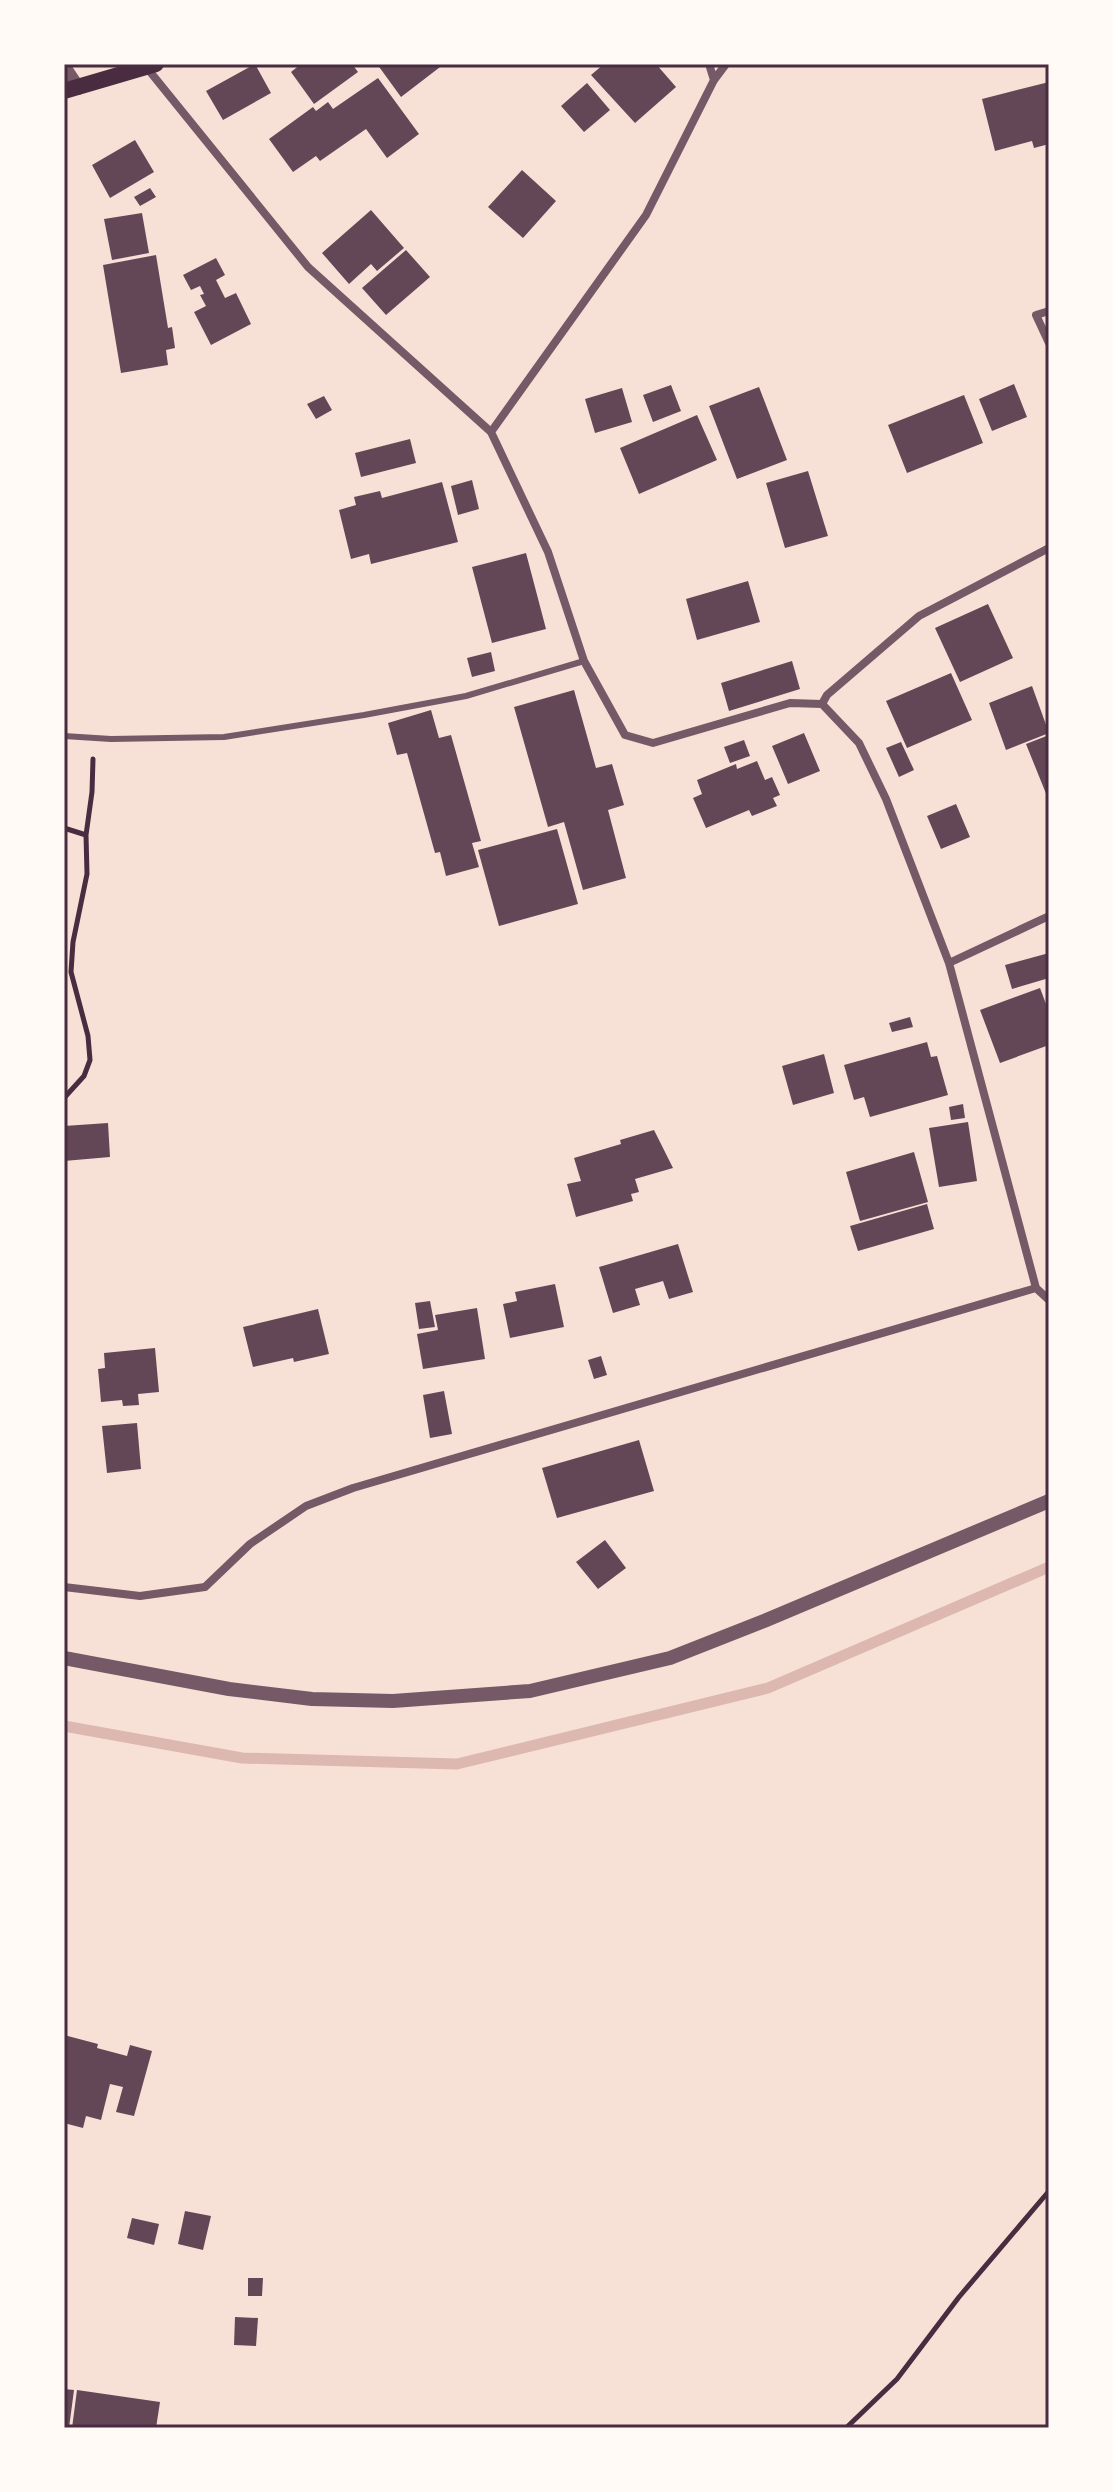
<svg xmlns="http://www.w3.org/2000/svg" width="1113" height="2492" font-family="Manrope,sans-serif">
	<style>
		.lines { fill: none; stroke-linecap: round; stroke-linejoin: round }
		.stream { stroke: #dcb8b0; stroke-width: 11 }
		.building { fill: #644757 }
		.path { stroke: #4a2c40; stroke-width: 5 }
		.service { stroke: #755966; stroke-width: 6 }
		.minor { stroke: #755966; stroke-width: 8 }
		.tertiary { stroke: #755966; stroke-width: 14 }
		.secondary { stroke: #4a2c40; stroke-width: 16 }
		.neatline { fill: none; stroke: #4a2c40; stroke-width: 3 }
	</style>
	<rect width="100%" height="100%" fill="#f7e1d7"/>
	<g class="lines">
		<path class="stream" d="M64 1726 242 1758 457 1764 768 1688 1049 1567"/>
	</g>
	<path class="building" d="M255 64 271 93 223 120 206 91Z
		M301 64H352L358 72 314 104 291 72Z
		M377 64H444L401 97Z
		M604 64H656L676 87 635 123 591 75Z
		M378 78 419 134 387 158 366 129 320 161 316 156 293 172 269 139 313 107 316 111 328 102 333 109Z
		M1049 82V144L1034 148 1032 141 995 151 982 99Z
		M587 83 610 110 584 132 561 106Z
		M135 140 154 172 110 198 92 165Z
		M522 170 556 201 523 238 488 207Z
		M150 188 156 197 140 206 134 197Z
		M371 210 404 248 377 271 371 264 349 284 322 253Z
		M142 213 149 253 112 260 104 219Z
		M406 250 430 277 386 315 362 288Z
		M156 255 168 328 172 327 175 348 166 350 168 365 121 373 103 265Z
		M216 258 225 275 216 280 225 298 236 293 251 324 211 345 194 312 206 306 200 295 204 294 200 286 191 290 183 275Z
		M1014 384 1027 417 992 431 979 399Z
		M671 385 681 411 653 422 643 395Z
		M759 387 787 460 737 479 709 406Z
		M622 388 632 422 595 433 585 399Z
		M964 395 983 443 907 473 888 425Z
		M324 396 332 410 316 419 307 404Z
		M697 415 717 460 639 494 620 448Z
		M410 439 416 463 361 477 355 453Z
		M808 471 828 536 785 548 766 483Z
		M472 480 479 509 458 515 451 486Z
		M442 482 458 542 371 564 369 554 351 559 339 510 356 505 354 497 380 491 382 498Z
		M526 553 546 629 492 643 472 567Z
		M748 581 760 622 697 640 686 599Z
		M988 604 1013 658 960 682 935 628Z
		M491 652 495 671 472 677 467 658Z
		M792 661 800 689 729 711 721 683Z
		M951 673 972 720 907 748 886 701Z
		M1032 686 1049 733 1006 750 989 703Z
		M574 690 596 768 612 764 624 805 608 810 626 878 583 890 564 822 548 827 514 707Z
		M431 710 439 738 451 735 481 841 472 843 479 867 446 876 440 852 435 853 407 753 397 755 388 723Z
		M804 733 820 771 788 784 772 746Z
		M1049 735V801L1026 744Z
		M744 740 750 756 730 763 724 747Z
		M901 742 914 770 899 777 886 748Z
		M757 761 765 780 772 777 780 795 773 798 777 806 752 816 749 810 706 828 693 798 702 794 697 780 736 764 737 769Z
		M956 804 970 837 941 849 927 816Z
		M557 829 578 904 499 926 478 850Z
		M1049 953V978L1012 989 1005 965Z
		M1040 988 1049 1012V1045L1000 1063 980 1010Z
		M910 1017 913 1027 892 1032 889 1023Z
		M927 1042 931 1057 937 1056 948 1095 870 1117 864 1097 854 1100 844 1065Z
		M824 1054 834 1093 793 1105 782 1066Z
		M963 1104 965 1118 951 1120 949 1107Z
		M968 1122 977 1181 939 1187 929 1128Z
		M108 1123 110 1157 64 1161V1126Z
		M654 1130 673 1168 635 1179 639 1192 631 1194 633 1201 576 1217 567 1184 581 1181 574 1158 621 1144 620 1140Z
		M914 1152 928 1202 860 1221 846 1172Z
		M927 1204 934 1229 858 1251 850 1226Z
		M678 1244 693 1292 669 1299 663 1281 635 1289 640 1305 613 1313 599 1267Z
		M555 1284 564 1327 510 1338 503 1304 517 1301 515 1292Z
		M430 1301 435 1327 419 1329 415 1303Z
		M477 1308 485 1359 423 1369 417 1334 438 1330 435 1315Z
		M318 1309 329 1354 294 1362 293 1358 253 1367 243 1327Z
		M155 1348 159 1392 138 1394 139 1405 123 1406 122 1400 101 1402 98 1369 105 1368 104 1353Z
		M601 1356 607 1375 594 1379 588 1360Z
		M444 1391 452 1434 430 1438 423 1395Z
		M137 1423 141 1469 107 1473 102 1426Z
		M639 1440 654 1491 557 1518 542 1468Z
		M605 1540 626 1568 598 1589 576 1562Z
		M64 2035 98 2044 97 2048 127 2056 130 2045 152 2051 134 2116 116 2112 123 2087 110 2084 101 2120 86 2116 83 2128 64 2123Z
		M185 2211 211 2216 203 2250 178 2244Z
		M132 2218 159 2224 154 2245 127 2238Z
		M248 2278H263L262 2296H248Z
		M235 2317 258 2318 256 2346 234 2345Z
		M64 2389 74 2390 69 2428H64Z
		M77 2390 160 2402 156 2428H72Z"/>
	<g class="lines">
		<path class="path" d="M64 828 86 835
			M64 1098 84 1076 90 1060 88 1036 71 972 73 942 87 874 86 835 92 792 93 759
			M846 2428 897 2379 959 2297 1049 2191"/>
		<path class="service" d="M64 736 111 739 224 737 364 715 466 696 584 661"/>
		<path class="minor" d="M709 64 714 80
			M147 68 308 267 491 432 548 552 584 661 625 735 653 743 790 703 822 704 859 743 886 799 949 963 1036 1288
			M1049 311 1036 315 1049 343
			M491 432 646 215 714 80 726 64
			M822 704 827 695 919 616 1049 548
			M949 963 1049 916
			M64 1587 140 1596 205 1587 250 1544 306 1506 353 1488 1036 1288 1049 1300"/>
		<path class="tertiary" d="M64 67 78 88
			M64 1658 229 1689 312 1699 393 1701 530 1691 670 1658 764 1621 1049 1501"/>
		<path class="secondary" d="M64 91 156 64"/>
	</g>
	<rect width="1113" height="2492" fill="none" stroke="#fffaf5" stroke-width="132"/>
	<rect x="66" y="66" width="981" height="2360" class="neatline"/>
</svg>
